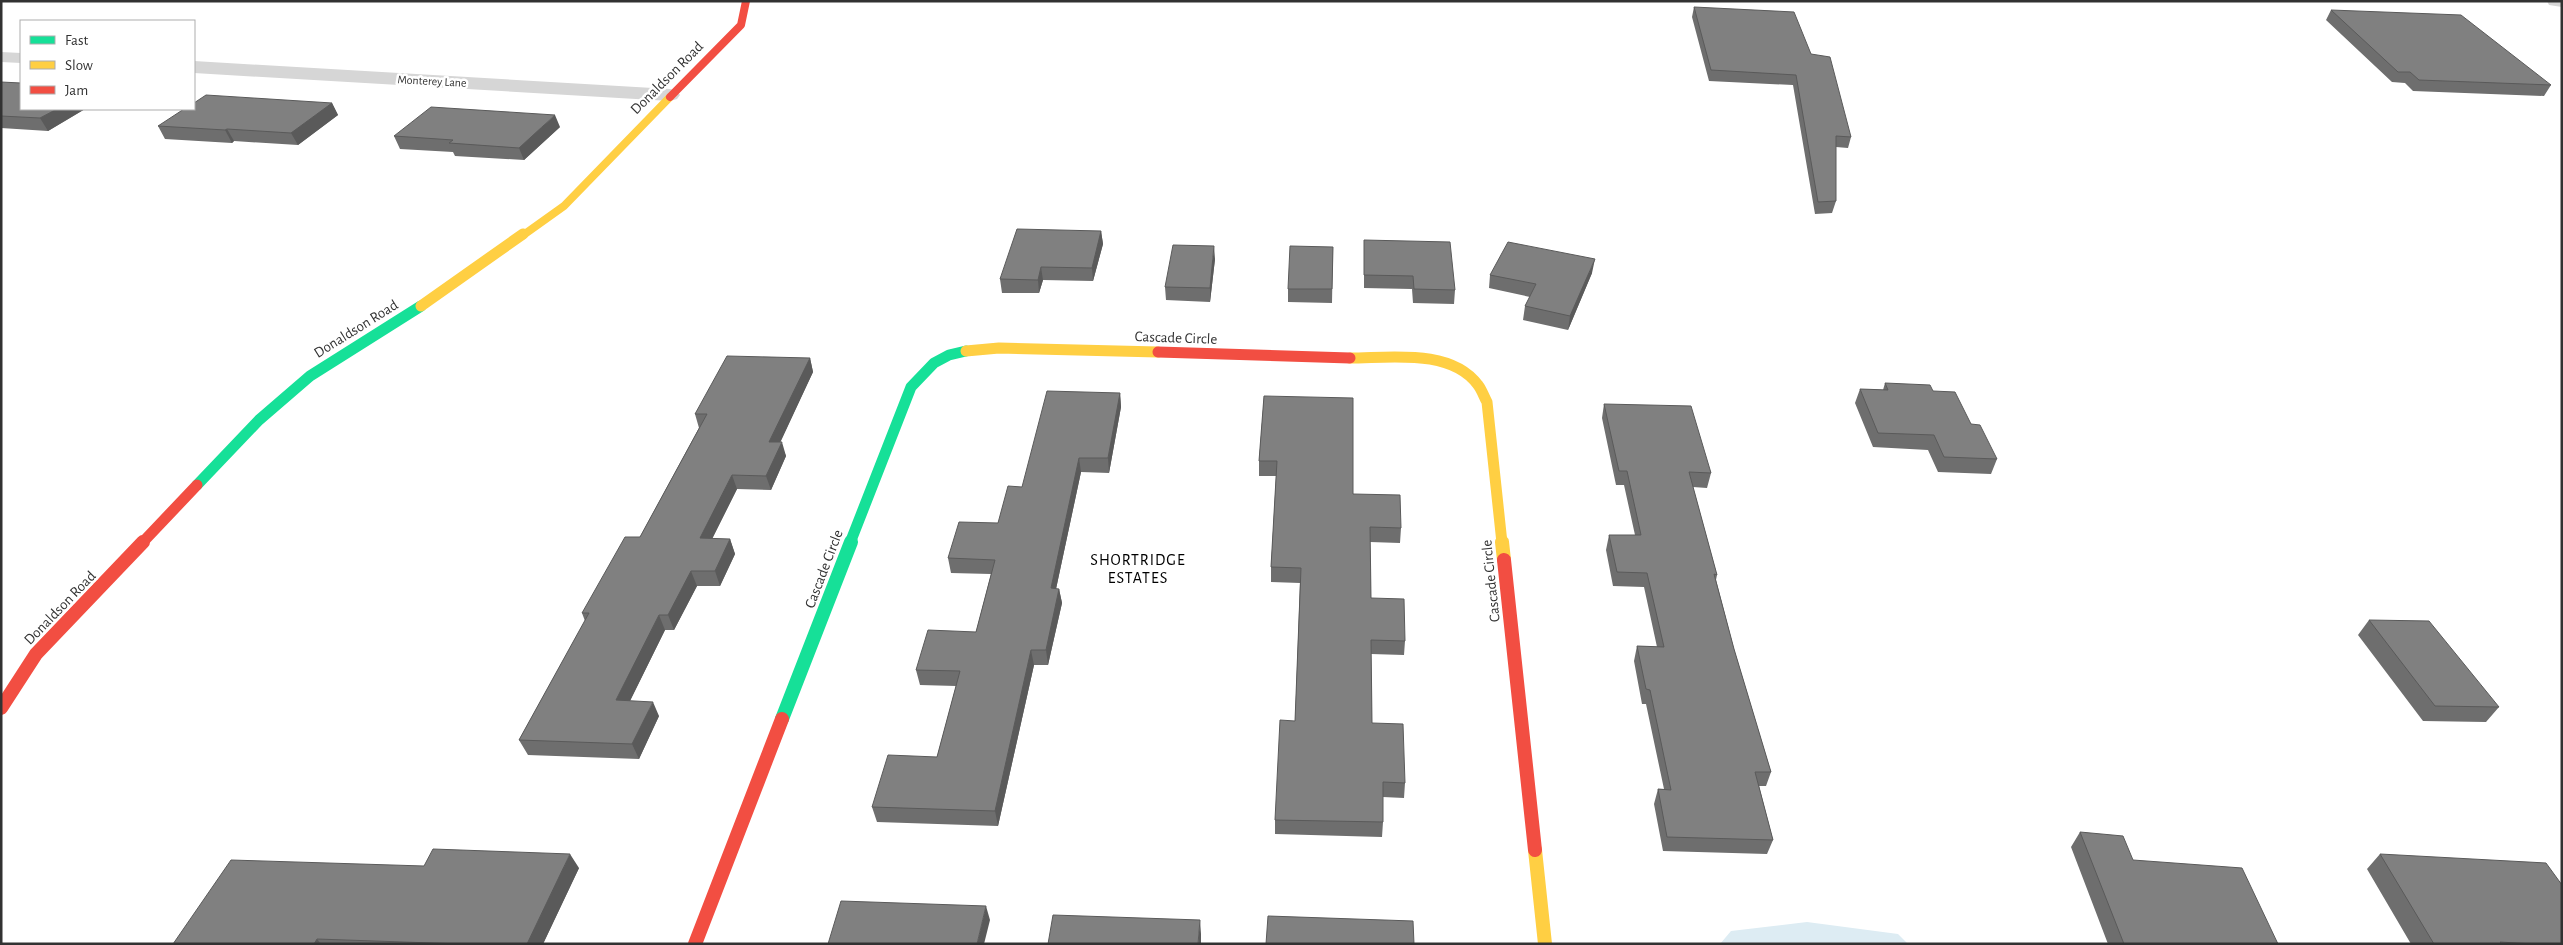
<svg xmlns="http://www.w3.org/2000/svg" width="2563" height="945" font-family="'Alegreya Sans',sans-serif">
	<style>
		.water { fill: #ddecf3 }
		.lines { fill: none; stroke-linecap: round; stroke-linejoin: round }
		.street { fill: #d6d6d6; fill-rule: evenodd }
		.fast-far1 { stroke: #16e098; stroke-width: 11 }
		.fast { stroke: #16e098; stroke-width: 14 }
		.slow-far2 { stroke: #ffcf43; stroke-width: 8 }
		.slow-far1 { stroke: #ffcf43; stroke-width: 11 }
		.slow { stroke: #ffcf43; stroke-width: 14 }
		.jam-far2 { stroke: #f24e42; stroke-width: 8 }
		.jam-far1 { stroke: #f24e42; stroke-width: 11 }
		.jam { stroke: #f24e42; stroke-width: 14 }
		.wall { fill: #6e6e6e }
		.shaded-wall { fill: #5a5a5a }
		.building { fill: #808080; stroke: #5a5a5a }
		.labels { text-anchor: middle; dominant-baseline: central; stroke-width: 5; stroke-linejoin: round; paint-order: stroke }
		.far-street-label { font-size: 12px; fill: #323232; stroke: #fff }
		.street-label { font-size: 15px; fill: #323232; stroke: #fff }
		.neighbourhood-label { font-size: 16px; letter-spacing: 1px; fill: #000; stroke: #fff }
	</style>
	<rect width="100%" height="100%" fill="#fff"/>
	<path class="water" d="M1807 922 1898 934 1908 944H1720L1731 931Z"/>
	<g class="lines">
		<path class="street" d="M2547 1H2562V7L2549 5Z
			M1 52 21 53V63L1 62Z
			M194 61 670 89 677 91 680 95 677 99 670 101 194 73Z"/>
		<path class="fast-far1" d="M197 485 259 420 310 376 421 306
			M850 543 911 387 934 363 949 355 966 351"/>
		<path class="fast" d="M782 719 851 542"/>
		<path class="slow-far2" d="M522 236 564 206 670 97"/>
		<path class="slow-far1" d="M421 306 523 234
			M966 351 999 348 1158 352
			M1350 358C1389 358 1451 348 1478 385 1482 390 1484 397 1487 402L1502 543"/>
		<path class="slow" d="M1502 542 1504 560
			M1535 850 1545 944"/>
		<path class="jam-far2" d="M670 97 741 25 746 1"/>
		<path class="jam-far1" d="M1158 352 1350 358
			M142 543 197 485"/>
		<path class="jam" d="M1504 560 1535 850
			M1 708 36 654 143 542
			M695 944 782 719"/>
	</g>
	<path class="wall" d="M1694 7 1811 54 1851 137 1848 148 1836 147V201L1832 213 1815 214 1793 85 1709 81 1692 17Z
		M2331 10 2551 85 2544 96 2413 91 2405 83 2392 82 2326 20Z
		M1 82 21 109H85L48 131 1 128Z
		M332 103 338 115 298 145 234 141 232 143 165 139 158 126Z
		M560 127 524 160 455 156 453 152 400 149 394 136Z
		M1101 231 1103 244 1093 281 1043 280 1039 293H1002L1000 279Z
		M1364 240 1455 290 1454 304 1413 303 1412 289 1364 288Z
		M1333 247 1332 303 1288 302V289Z
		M1215 259 1210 302 1166 300 1165 287Z
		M1592 273 1568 330 1523 320 1525 306 1530 297 1489 288 1490 275Z
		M810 358 813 372 780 442 786 456 771 490 737 489 712 539H730L735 554 720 586H697L674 630H665L630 701 659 716 639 759 528 755 519 740 585 621 582 613 640 537 699 428 695 414Z
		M1885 383 1933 391 1971 424 1997 459 1991 474 1938 472 1928 450 1873 447 1855 403 1860 389 1883 390Z
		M1120 393 1121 407 1109 473 1081 472 1056 589H1059L1062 603 1048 665H1034L998 826 877 822 872 807 937 757 956 686 920 685 916 670 976 632 991 574 951 573 948 558 998 523 1022 487Z
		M1264 396 1353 494 1401 528 1400 543 1370 542 1371 598 1405 641 1404 655 1371 654 1372 723 1405 783 1404 798 1383 797V822L1382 837 1275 834V820L1295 721 1300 583 1271 582V567L1276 476H1259V461Z
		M1604 404 1711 473 1707 488 1693 487 1717 575 1716 580 1734 649 1771 772 1766 786H1759L1773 840 1767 854 1663 851 1654 804 1658 789H1664L1646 704H1642L1634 661 1637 646 1657 647 1644 587 1613 586 1606 550 1609 535H1635L1624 485H1616L1602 418Z
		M2369 620 2499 707 2486 722 2423 721 2358 635Z
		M2080 832 2133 860 2278 944H2108L2071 847Z
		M2380 854 2562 944H2411L2367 869Z
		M424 866 579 868 543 944H173Z"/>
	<path class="shaded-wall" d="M332 103 338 115 298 145 291 133Z
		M57 109H85L48 131 40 118Z
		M555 115 560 127 524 160 519 148Z
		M227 129 234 141 232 143 225 130Z
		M1101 231 1103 244 1093 281 1092 268Z
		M1214 246 1215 259 1210 302V288Z
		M1595 259 1592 273 1568 330 1570 316Z
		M1041 267 1043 280 1039 293 1038 280Z
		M810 358 813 372 774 456 769 442Z
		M1120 393 1121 407 1109 473 1108 458Z
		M782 442 786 456 771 490 766 476Z
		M1079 458 1081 472 1053 603 1051 588Z
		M732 475 737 489 705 553 700 538Z
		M730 539 735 554 720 586 715 571Z
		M691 571 697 586 674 630 668 615Z
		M1059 589 1062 603 1048 665 1046 650Z
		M659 615 665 630 623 715 616 700Z
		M1031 650 1034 665 998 826 995 811Z
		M653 702 659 716 639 759 632 744Z
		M570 854 579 868 543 944H527Z
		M986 906 990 920 984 944H977Z
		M1200 920 1201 934V944H1198Z
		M317 939 321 944H314Z"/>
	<path class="building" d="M1694 7 1794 12 1811 54 1830 57 1851 137 1836 136V201L1818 202 1796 75 1711 70Z
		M2331 10 2461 15 2551 85 2419 80 2410 72H2398Z
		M1 82 21 83V109H57L40 118 1 116Z
		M206 95 332 103 291 133 227 129 225 130 158 126 184 109H194V103Z
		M431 107 555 115 519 148 449 143 453 140 394 136Z
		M1017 229 1101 231 1092 268 1041 267 1038 280 1000 279Z
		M1364 240 1450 242 1455 290 1414 289 1413 276 1364 275Z
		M1508 242 1595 259 1570 316 1525 306 1536 284 1490 275Z
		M1173 245 1214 246 1210 288 1165 287Z
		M1290 246 1333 247 1332 289H1288Z
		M727 356 810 358 769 442H782L766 476 732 475 700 538 730 539 715 571H691L668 615H659L616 700 653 702 632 744 519 740 589 613H582L625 537H640L707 414H695Z
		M1885 383 1930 385 1933 391 1955 392 1971 424 1980 425 1997 459 1944 457 1934 435 1878 433 1860 389 1888 390Z
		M1047 391 1120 393 1108 458H1079L1051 588 1059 589 1046 650H1031L995 811 872 807 888 755 937 757 960 671 916 670 928 630 976 632 995 560 948 558 959 522 998 523 1008 486 1022 487Z
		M1264 396 1353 398V494L1400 495 1401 528 1370 527 1371 598 1404 599 1405 641 1371 640 1372 723 1403 724 1405 783 1383 782V822L1275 820 1280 720 1295 721 1301 568 1271 567 1277 461H1259Z
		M1604 404 1691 406 1711 473 1689 472 1717 575 1714 574 1734 649 1771 772H1755L1773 840 1667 837 1658 789 1671 790 1650 690 1646 689 1637 646 1664 647 1647 573 1617 572 1609 535H1641L1627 471H1619Z
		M2369 620 2429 621 2499 707 2435 706Z
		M2080 832 2123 836 2133 860 2242 868 2278 944H2124Z
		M433 849 570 854 527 944H461L317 939 314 944H173L231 860 424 866Z
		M2380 854 2546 863 2562 885V944H2533L2500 942 2502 944H2434Z
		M841 901 986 906 977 944H828Z
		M1053 915 1200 920 1198 944H1048Z
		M1268 916 1413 921 1414 944H1266Z"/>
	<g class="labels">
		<g class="far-street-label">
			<text transform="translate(432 81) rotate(3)">Monterey Lane</text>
		</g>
		<g class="street-label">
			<text transform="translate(667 78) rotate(-45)">Donaldson Road</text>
			<text transform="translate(356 329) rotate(-32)">Donaldson Road</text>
			<text transform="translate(1176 338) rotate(2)">Cascade Circle</text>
			<text transform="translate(824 569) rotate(-69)">Cascade Circle</text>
			<text transform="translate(1491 581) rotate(-96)">Cascade Circle</text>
			<text transform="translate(60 608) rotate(-46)">Donaldson Road</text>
		</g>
		<g class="neighbourhood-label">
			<text x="1138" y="560">SHORTRIDGE<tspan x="1138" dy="18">ESTATES</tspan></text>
		</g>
	</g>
	<rect width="2563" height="945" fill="none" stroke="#323232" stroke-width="5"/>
	<rect x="20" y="20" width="175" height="90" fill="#ffffff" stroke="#adadad"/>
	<rect x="30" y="36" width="25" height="8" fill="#16e098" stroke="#adadad"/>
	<text x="65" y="45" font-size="15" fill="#323232">Fast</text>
	<rect x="30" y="61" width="25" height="8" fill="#ffcf43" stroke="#adadad"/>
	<text x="65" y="70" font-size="15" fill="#323232">Slow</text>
	<rect x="30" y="86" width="25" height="8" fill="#f24e42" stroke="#adadad"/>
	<text x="65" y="95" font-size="15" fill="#323232">Jam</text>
</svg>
